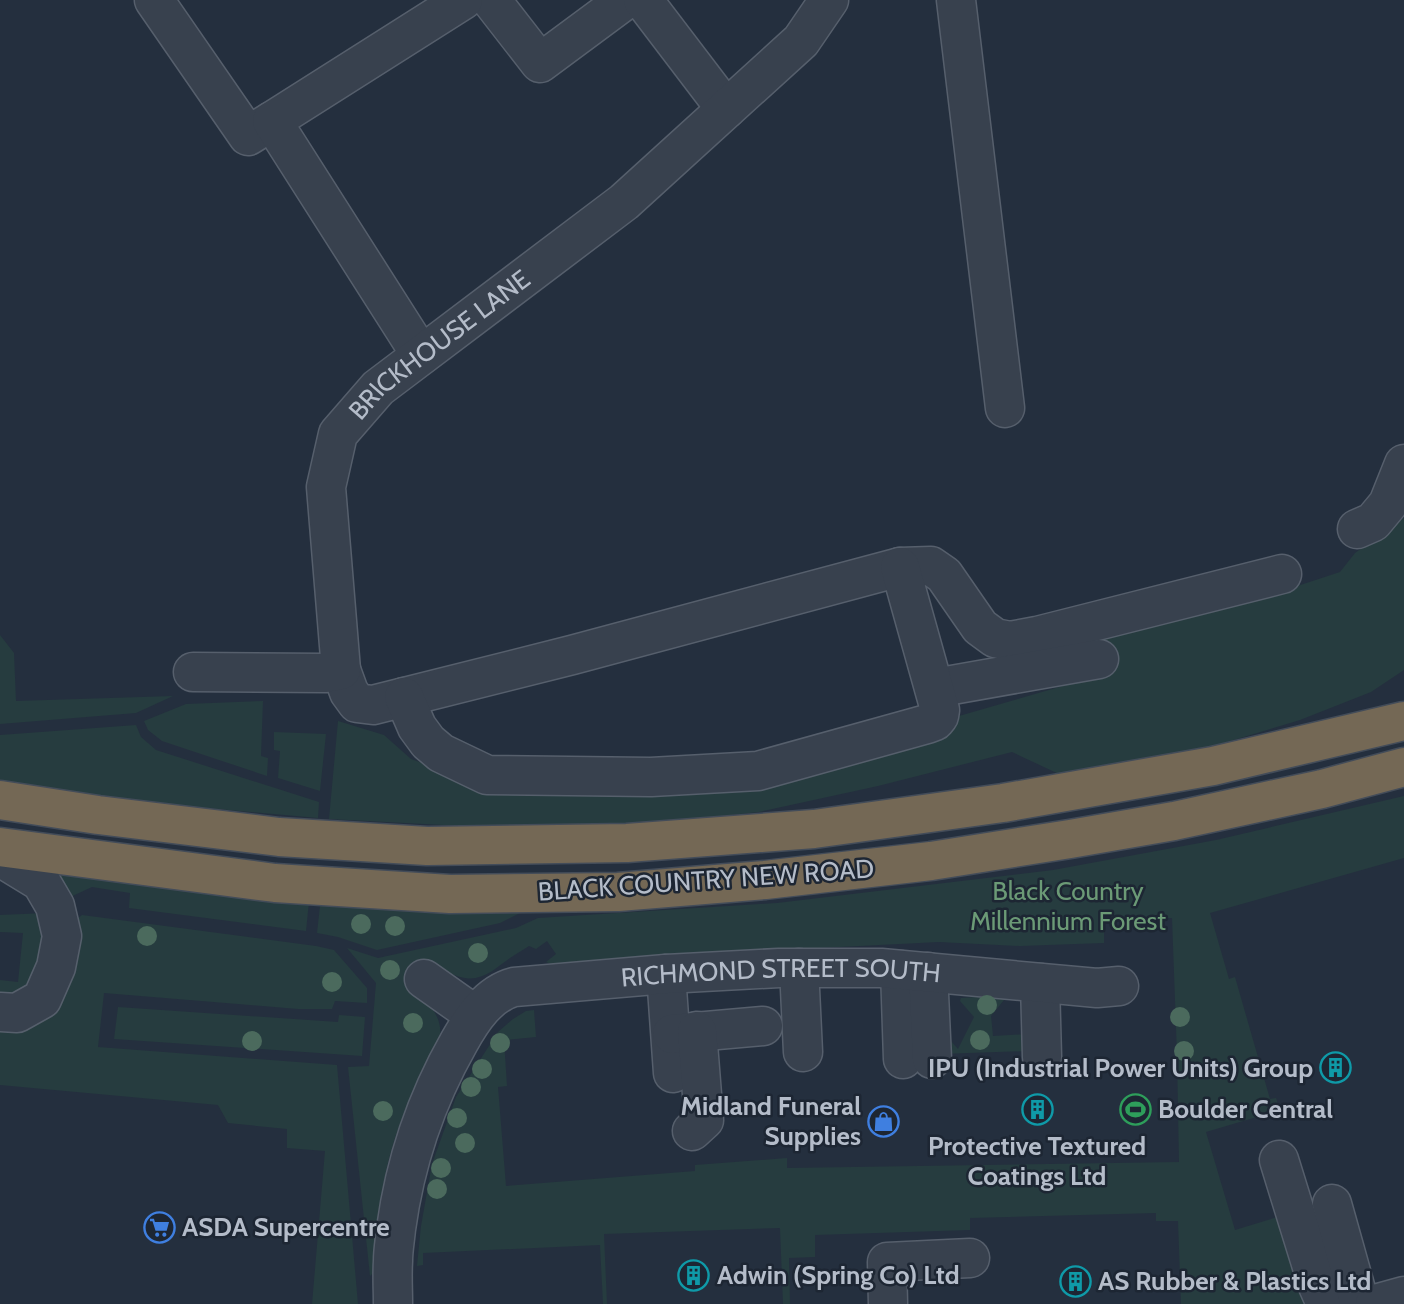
<svg xmlns="http://www.w3.org/2000/svg" width="1404" height="1304" font-family="Cabin,sans-serif">
	<style>
		.green { fill: #263c3f }
		.lines { fill: none; stroke-linecap: round; stroke-linejoin: round }
		.minor-casing { stroke: #565f6c; stroke-width: 41 }
		.highway-casing { stroke: #434c59; stroke-width: 41 }
		.minor { stroke: #38414e; stroke-width: 38 }
		.highway { stroke: #746855; stroke-width: 38 }
		.tree { fill: #4b6a5d }
		.labels { text-anchor: middle; dominant-baseline: central; stroke-width: 5; stroke-linejoin: round; paint-order: stroke }
		.street-label { font-size: 26px; fill: #b4bcc9; stroke: #1d2633 }
		.park-label { font-size: 26px; fill: #6b9a76; stroke: #1d2633 }
		.poi-label { font-size: 26px; font-weight: bold; fill: #b4bcc9; stroke: #1d2633; text-anchor: start }
	</style>
	<rect width="100%" height="100%" fill="#242f3e"/>
	<path class="green" d="M1404 518V670L1371 692 1300 720 1191 753 1063 776 1012 752 878 786 759 812 676 821 573 827H481L329 819 338 721 384 735 411 759 493 788 742 783 952 718 1111 672 1099 634 1270 595 1340 572 1355 553Z
		M0 635 14 653 16 701 173 696 136 713 0 724Z
		M263 701 261 756 268 758 267 776 162 741 148 730 144 721 186 704Z
		M136 725 141 737 156 750 319 802 318 818 150 803 0 781V735Z
		M274 732 326 734 320 791 278 778 280 751 274 750Z
		M1404 796V858L1210 913 1229 979 1235 977 1270 1099 1276 1098 1280 1110 1206 1132 1235 1230 1281 1216 1308 1304H1181L1178 1221H1156V1213L970 1218V1230L815 1235V1257L789 1258 790 1304H783L780 1228 604 1234 607 1304H603L600 1245 423 1253V1265L417 1266 421 1226 432 1164 456 1097 498 1032 513 1019 526 1011 534 1010 536 1037 504 1040 507 1086 498 1087 506 1186 695 1171V1165L787 1158V1168L1179 1162 1177 1055 1172 918 1104 921V943L1020 946 939 942 780 950 688 953 554 965 546 962 556 954 547 941 536 949 529 946C523 950 516 954 510 958 492 971 479 985 454 975 446 972 438 965 430 961L409 983C423 997 443 1014 440 1036 439 1043 434 1050 431 1056 422 1075 412 1094 404 1114 382 1167 378 1214 375 1271L370 1276 348 1067 369 1066 376 983 347 948 378 958 516 928 538 918 777 903 1053 870 1216 840Z
		M46 870 309 902 306 931 129 908 130 893 92 887 66 899Z
		M320 906 526 910 500 923 377 950 338 937 317 933Z
		M47 913V975L0 1005V980L18 982 23 933 0 932V915Z
		M82 915 316 946 334 950 367 988V1003L335 1001 332 1009H298L104 993 98 1047 337 1065 358 1304H312L325 1151 287 1148V1129L228 1123 218 1105 0 1085V1029L53 1009 67 992 72 974 71 924Z
		M1008 995 991 1016 993 1036 1027 1034V1051L940 1054 944 1033 958 1049 974 1017 960 1001 961 998Z
		M118 1007 338 1022 339 1015 365 1017 362 1056 114 1039Z"/>
	<g class="lines">
		<defs>
			<g id="minor">
				<path d="M154 0 248 136 272 121"/>
				<path d="M491 0 540 63 625 0"/>
				<path d="M643 0 726 109"/>
				<path d="M956 0 1005 408"/>
				<path d="M421 355 272 121 463 0"/>
				<path d="M1357 529 1373 522 1388 504 1404 464"/>
				<path d="M341 670 349 692 357 703 373 705 572 655 900 567 931 566 944 575 980 627 995 638 1010 641 1037 636 1282 574"/>
				<path id="s1" d="M193 672 325 673 341 670 326 487 338 434 378 388 624 202 801 41 829 0"/>
				<path d="M935 688 1099 659"/>
				<path d="M404 697 417 727 428 742 441 753 487 775 651 777 758 771 927 724 935 721 939 716 940 710 900 567"/>
				<path d="M0 857 41 882 55 906 62 936 56 967 42 999 17 1013 0 1012"/>
				<path d="M799 968 803 1052"/>
				<path d="M900 970 903 1059"/>
				<path d="M928 972 932 1059"/>
				<path d="M666 974 673 1073"/>
				<path d="M424 979 475 1015"/>
				<path d="M1040 983 1042 1057"/>
				<path d="M672 1034 763 1026"/>
				<path d="M692 1131 704 1120 697 1031"/>
				<path d="M1279 1160 1318 1286 1326 1304"/>
				<path d="M1332 1204 1360 1304"/>
				<path id="s2" d="M393 1304C393 1290 392 1275 393 1261 393 1250 395 1240 396 1229 405 1162 426 1100 459 1042 472 1019 488 994 514 987L666 974 779 968H881L1097 988 1119 986"/>
				<path d="M888 1304 887 1262 970 1258"/>
				<path d="M1375 1304 1404 1296"/>
			</g>
			<path id="highway" d="M0 800 98 815 279 837 427 846 627 843 814 829 1003 803 1213 766 1404 721
				M0 847 275 883 450 894 618 892 765 880 931 861 1070 839 1174 821 1322 789 1404 767"/>
		</defs>
		<use href="#minor" class="minor-casing"/>
		<use href="#highway" class="highway-casing"/>
		<use href="#minor" class="minor"/>
		<use href="#highway" class="highway"/>
	</g>
	<g class="tree">
		<circle cx="361" cy="924" r="10"/>
		<circle cx="395" cy="926" r="10"/>
		<circle cx="147" cy="936" r="10"/>
		<circle cx="478" cy="953" r="10"/>
		<circle cx="390" cy="970" r="10"/>
		<circle cx="332" cy="982" r="10"/>
		<circle cx="987" cy="1005" r="10"/>
		<circle cx="1180" cy="1017" r="10"/>
		<circle cx="413" cy="1023" r="10"/>
		<circle cx="980" cy="1040" r="10"/>
		<circle cx="252" cy="1041" r="10"/>
		<circle cx="500" cy="1043" r="10"/>
		<circle cx="1184" cy="1051" r="10"/>
		<circle cx="482" cy="1069" r="10"/>
		<circle cx="471" cy="1087" r="10"/>
		<circle cx="383" cy="1111" r="10"/>
		<circle cx="457" cy="1118" r="10"/>
		<circle cx="465" cy="1143" r="10"/>
		<circle cx="441" cy="1168" r="10"/>
		<circle cx="437" cy="1189" r="10"/>
	</g>
	<defs>
		<symbol id="building-ring" viewBox="-11 -11 22 22"><circle r="9.5" fill="#1d2633" stroke="#0f9aa8" stroke-width="1.5"/><path d="M-4-6H4V6H1V3H-1V6H-4ZM-2.5-4.3h1.7v1.8h-1.7ZM.8-4.3h1.7v1.8H.8ZM-2.5-1h1.7V.8h-1.7ZM.8-1h1.7V.8H.8Z" fill="#0f9aa8"/></symbol>
		<symbol id="stadium-ring" viewBox="-11 -11 22 22"><circle r="9.5" fill="#1d2633" stroke="#2e9e5b" stroke-width="1.5"/><path d="M0-5a6.5 5 0 1 0 0 10a6.5 5 0 1 0 0-10ZM-3.5-1.8h7v3.6h-7Z" fill="#2e9e5b"/></symbol>
		<symbol id="shop-ring" viewBox="-11 -11 22 22"><circle r="9.5" fill="#1d2633" stroke="#3f7fe0" stroke-width="1.5"/><path d="M-5-2.5h2.3a2.7 3.5 0 0 1 5.4 0H5L5.5 6h-11ZM-1.5-2.5h3a1.5 2.3 0 0 0-3 0Z" fill="#3f7fe0"/></symbol>
		<symbol id="supermarket-ring" viewBox="-11 -11 22 22"><circle r="9.5" fill="#1d2633" stroke="#3f7fe0" stroke-width="1.5"/><path d="M-6-5.5h2.5l.6 2H6L4.5 2H-2.5L-4.4-4H-6ZM-1.5 3.2a1.3 1.3 0 1 0 .1 0ZM3 3.2a1.3 1.3 0 1 0 .1 0Z" fill="#3f7fe0"/></symbol>
	</defs>
	<g fill-rule="evenodd">
		<use href="#building-ring" x="1318" y="1050" width="35" height="35"/>
		<use href="#stadium-ring" x="1118" y="1092" width="35" height="35"/>
		<use href="#building-ring" x="1020" y="1092" width="35" height="35"/>
		<use href="#shop-ring" x="866" y="1104" width="35" height="35"/>
		<use href="#supermarket-ring" x="142" y="1210" width="35" height="35"/>
		<use href="#building-ring" x="676" y="1258" width="35" height="35"/>
		<use href="#building-ring" x="1058" y="1264" width="35" height="35"/>
	</g>
	<g class="labels">
		<g class="street-label">
			<text stroke="none"><textPath href="#s1" startOffset="522">BRICKHOUSE LANE</textPath></text>
			<text transform="translate(706 880) rotate(-4)">BLACK COUNTRY NEW ROAD</text>
			<text stroke="none"><textPath href="#s2" startOffset="621">RICHMOND STREET SOUTH</textPath></text>
		</g>
		<g class="park-label">
			<text x="1068" y="891">Black Country<tspan x="1068" dy="30">Millennium Forest</tspan></text>
		</g>
		<g class="poi-label">
			<text x="1313" y="1068" text-anchor="end">IPU (Industrial Power Units) Group</text>
			<text x="861" y="1106" text-anchor="end">Midland Funeral<tspan x="861" dy="30">Supplies</tspan></text>
			<text x="1158" y="1109">Boulder Central</text>
			<text x="1037" y="1146" text-anchor="middle">Protective Textured<tspan x="1037" dy="30">Coatings Ltd</tspan></text>
			<text x="182" y="1227">ASDA Supercentre</text>
			<text x="717" y="1275">Adwin (Spring Co) Ltd</text>
			<text x="1098" y="1281">AS Rubber &amp; Plastics Ltd</text>
		</g>
	</g>
</svg>
